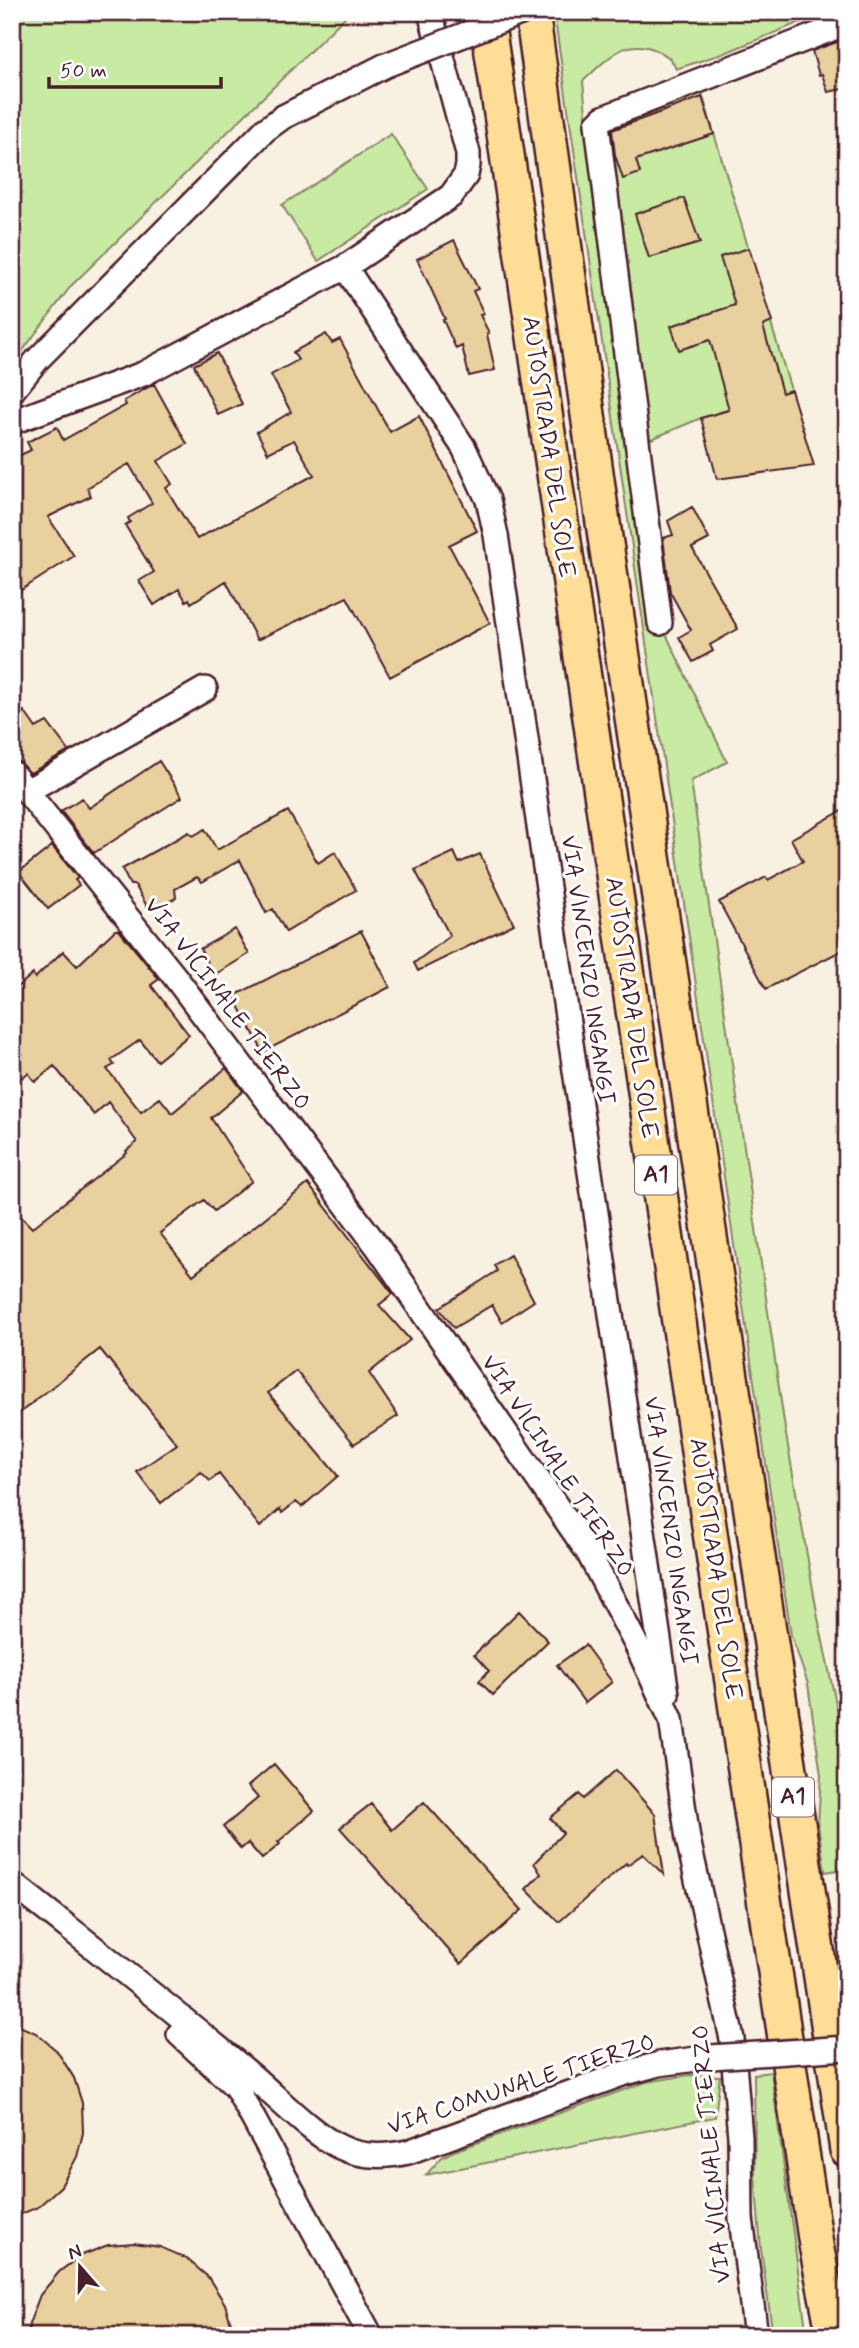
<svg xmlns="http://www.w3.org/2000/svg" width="859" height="2348" font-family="Mynerve,sans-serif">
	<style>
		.green { fill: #c8eaa3; stroke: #898467; stroke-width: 2 }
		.building { fill: #e9d09f; stroke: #4a1f2b; stroke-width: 2 }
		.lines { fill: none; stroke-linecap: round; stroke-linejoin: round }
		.minor-casing { stroke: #4a1f2b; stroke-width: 28 }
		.highway-casing { stroke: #4a1f2b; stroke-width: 38 }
		.minor { stroke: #fff; stroke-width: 23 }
		.highway { stroke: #fedd96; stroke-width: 33 }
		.minor-bridge-casing { stroke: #4a1f2b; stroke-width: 28; stroke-linecap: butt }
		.minor-bridge { stroke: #fff; stroke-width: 23 }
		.labels { text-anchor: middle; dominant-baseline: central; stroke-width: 6; stroke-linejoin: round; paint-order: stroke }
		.shield { fill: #fff; stroke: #80626b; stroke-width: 2 }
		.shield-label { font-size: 23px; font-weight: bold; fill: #4a1f2b }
		.street-label { font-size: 24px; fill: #4a1f2b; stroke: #fff }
	</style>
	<rect width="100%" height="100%" fill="#f8f1e2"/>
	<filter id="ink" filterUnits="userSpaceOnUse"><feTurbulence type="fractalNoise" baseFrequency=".0143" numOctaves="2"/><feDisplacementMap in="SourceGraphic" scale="14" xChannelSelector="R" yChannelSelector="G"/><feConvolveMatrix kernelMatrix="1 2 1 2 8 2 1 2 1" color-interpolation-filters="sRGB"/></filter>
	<g filter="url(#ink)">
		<path class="green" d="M12 12H350L71 286 12 365Z
			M575 12H825L727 52 676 69C671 58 667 55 656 50 623 36 605 62 583 81L596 222 655 635 665 632 727 762 691 781 785 1429 818 1618 840 1723 844 1805V1869L825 1872 818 1825 821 1775 808 1684 791 1635 555 20Z
			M701 90 791 390 701 418 642 443 608 126Z
			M391 134 428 189 318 261 282 205Z
			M771 2072 807 2336H773L761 2249 755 2176 754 2074Z
			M690 2075 720 2076 715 2117 426 2175 442 2157 454 2151 646 2082Z"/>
		<path class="building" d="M840 41 847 64V88L828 92 822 74 819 75 812 51Z
			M702 97 714 134 636 160 640 173 623 179 615 155 612 130Z
			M684 198 700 243 649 258 635 214Z
			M454 240 478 289 473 291 484 314 480 315 489 333 487 334 495 370 469 376 462 346 456 349 443 320 445 319 417 259Z
			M749 248 772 322 763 326 782 393 791 390 814 466 717 479 701 418 729 410 710 340 679 350 671 326 735 305 720 257Z
			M326 334 332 343 340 339 390 432 419 416 477 531 449 545 490 623 390 677 347 597 257 640 226 581 191 603 189 599 186 601 179 589 154 605 139 581 154 572 125 525 130 522 128 518 152 503 129 464 87 488 91 496 48 517 74 556 12 596V459L31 450 27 442 57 427 63 440 126 405 124 401 154 384 187 444 158 461 172 484 166 488 197 539 314 475 294 440 268 453 257 432 291 412 271 375 298 360 293 352Z
			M217 353 242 404 218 415 194 365Z
			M692 507 709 539 692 548 738 629 710 645 713 651 693 662 679 637 691 630 670 592 663 538 673 535 668 521Z
			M24 711 36 728 47 722 69 751 30 773 22 764 12 759V718Z
			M159 761 182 797 94 853 61 811 82 798 89 808Z
			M847 808V948L766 989 719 902 766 877 768 880 803 861 791 839Z
			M288 811 318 863 335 852 356 890 286 932 273 909 266 913 240 860 202 882 197 877 175 889 176 898 157 908 153 905 148 908 135 885H130L122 869 189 832 193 836 205 829 217 850Z
			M52 846 78 878 75 880 79 885 48 909 19 872Z
			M454 852 459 863 480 854 514 924 418 971 414 963 450 936 415 870Z
			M235 929 249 954 214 975 200 949Z
			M115 930H119L159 979 151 985 189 1035 157 1061 140 1040 111 1060 114 1065 107 1069 141 1112 160 1098 172 1113 226 1068 243 1091 211 1118 252 1181 214 1211 204 1200 160 1233 193 1275 308 1184 393 1294 379 1305 410 1340 369 1373 398 1416 354 1444 296 1371 268 1393 338 1476 302 1507 296 1502 282 1513 280 1509 260 1527 219 1474 210 1481 201 1472 161 1503 137 1472 177 1444 100 1349 12 1419V1207L32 1228 127 1153 126 1151 137 1142 108 1102 94 1115 54 1066 35 1082 28 1073 21 1078 12 1066V1063L22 1054 12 1041V991L33 974 35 978 63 951 77 966Z
			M361 931 390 987 263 1052 234 996Z
			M510 1255 534 1301 502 1322 492 1305 454 1328 439 1308 497 1271 494 1265Z
			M519 1611 548 1641 493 1695 479 1681 489 1671 474 1655Z
			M585 1645 612 1682 585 1703 557 1665Z
			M274 1764 314 1811 278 1842 280 1844 262 1859 248 1843 241 1849 223 1827 258 1798 248 1786Z
			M616 1770 655 1814 664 1875 643 1854 627 1865 626 1863 559 1922 526 1889 541 1874 534 1863 563 1833 550 1818 579 1794 583 1799Z
			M424 1802 522 1910 461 1964 340 1828 371 1804 392 1830Z
			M12 2023 36 2033 57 2051 74 2078 82 2103 83 2133 77 2157 61 2186 38 2207 12 2218Z
			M134 2243 160 2247 187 2259 208 2277 225 2304 235 2336H28L29 2324 40 2295 59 2272 80 2256 108 2245Z"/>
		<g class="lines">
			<defs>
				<path id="minor" d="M345 267 464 448 488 500 496 535 667 1694
					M12 391 37 360 265 130 283 117 386 65
					M12 422 143 374 345 267 451 196 466 175 468 165V153L430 12
					M660 623 597 124 603 118 847 23
					M12 773 175 977 377 1246 588 1552 638 1648 671 1719 688 1839 732 2039 740 2137 741 2218 756 2336
					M27 791 205 689
					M12 1883C90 1945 169 2006 245 2070 272 2092 310 2133 340 2147 362 2158 385 2157 408 2152L622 2074 659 2064 711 2057
					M179 2034 236 2087 371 2336"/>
				<path id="highway" d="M486 12 755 1838 816 2245 834 2336
					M532 12 605 537 847 2150"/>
			</defs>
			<use href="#minor" class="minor-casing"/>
			<use href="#highway" class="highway-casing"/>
			<use href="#minor" class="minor"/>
			<use href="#highway" class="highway"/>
			<defs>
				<path id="minor-bridge" d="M386 65 523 12
					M711 2057 847 2048"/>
			</defs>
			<use href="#minor-bridge" class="minor-bridge-casing"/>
			<use href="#minor-bridge" class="minor-bridge"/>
		</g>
	</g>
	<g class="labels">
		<g class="shield">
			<rect x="635" y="1155.5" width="42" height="39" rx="5"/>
			<rect x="772" y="1777.5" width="42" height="39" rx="5"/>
		</g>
		<g class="shield-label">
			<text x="656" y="1175">A1</text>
			<text x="793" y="1797">A1</text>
		</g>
		<g class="street-label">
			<text transform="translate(548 447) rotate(82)">AUTOSTRADA DEL SOLE</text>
			<text transform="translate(587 970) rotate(82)">VIA VINCENZO INGANGI</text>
			<text transform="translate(227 1004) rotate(53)">VIA VICINALE TIERZO</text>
			<text transform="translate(631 1008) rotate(82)">AUTOSTRADA DEL SOLE</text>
			<text transform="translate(557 1466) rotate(57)">VIA VICINALE TIERZO</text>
			<text transform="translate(670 1531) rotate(82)">VIA VINCENZO INGANGI</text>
			<text transform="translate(715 1569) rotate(82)">AUTOSTRADA DEL SOLE</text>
			<text transform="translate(521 2085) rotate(-18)">VIA COMUNALE TIERZO</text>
			<text transform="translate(712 2154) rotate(-95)">VIA VICINALE TIERZO</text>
		</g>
	</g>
	<rect width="859" height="2348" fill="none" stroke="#fff" stroke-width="42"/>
	<rect x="21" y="21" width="817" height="2306" fill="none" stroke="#4a1f2b" stroke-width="2.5" filter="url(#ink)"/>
	<g transform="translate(80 2267) rotate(340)" stroke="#ffffff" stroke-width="5" paint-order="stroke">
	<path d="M0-5L12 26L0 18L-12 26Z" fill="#4a1f2b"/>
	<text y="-10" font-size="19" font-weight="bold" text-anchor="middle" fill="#4a1f2b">N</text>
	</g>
	<path d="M49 77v10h172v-10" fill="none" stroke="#4a1f2b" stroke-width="3.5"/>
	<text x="60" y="77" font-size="21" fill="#4a1f2b" stroke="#ffffff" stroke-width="5" paint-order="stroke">50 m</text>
</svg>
